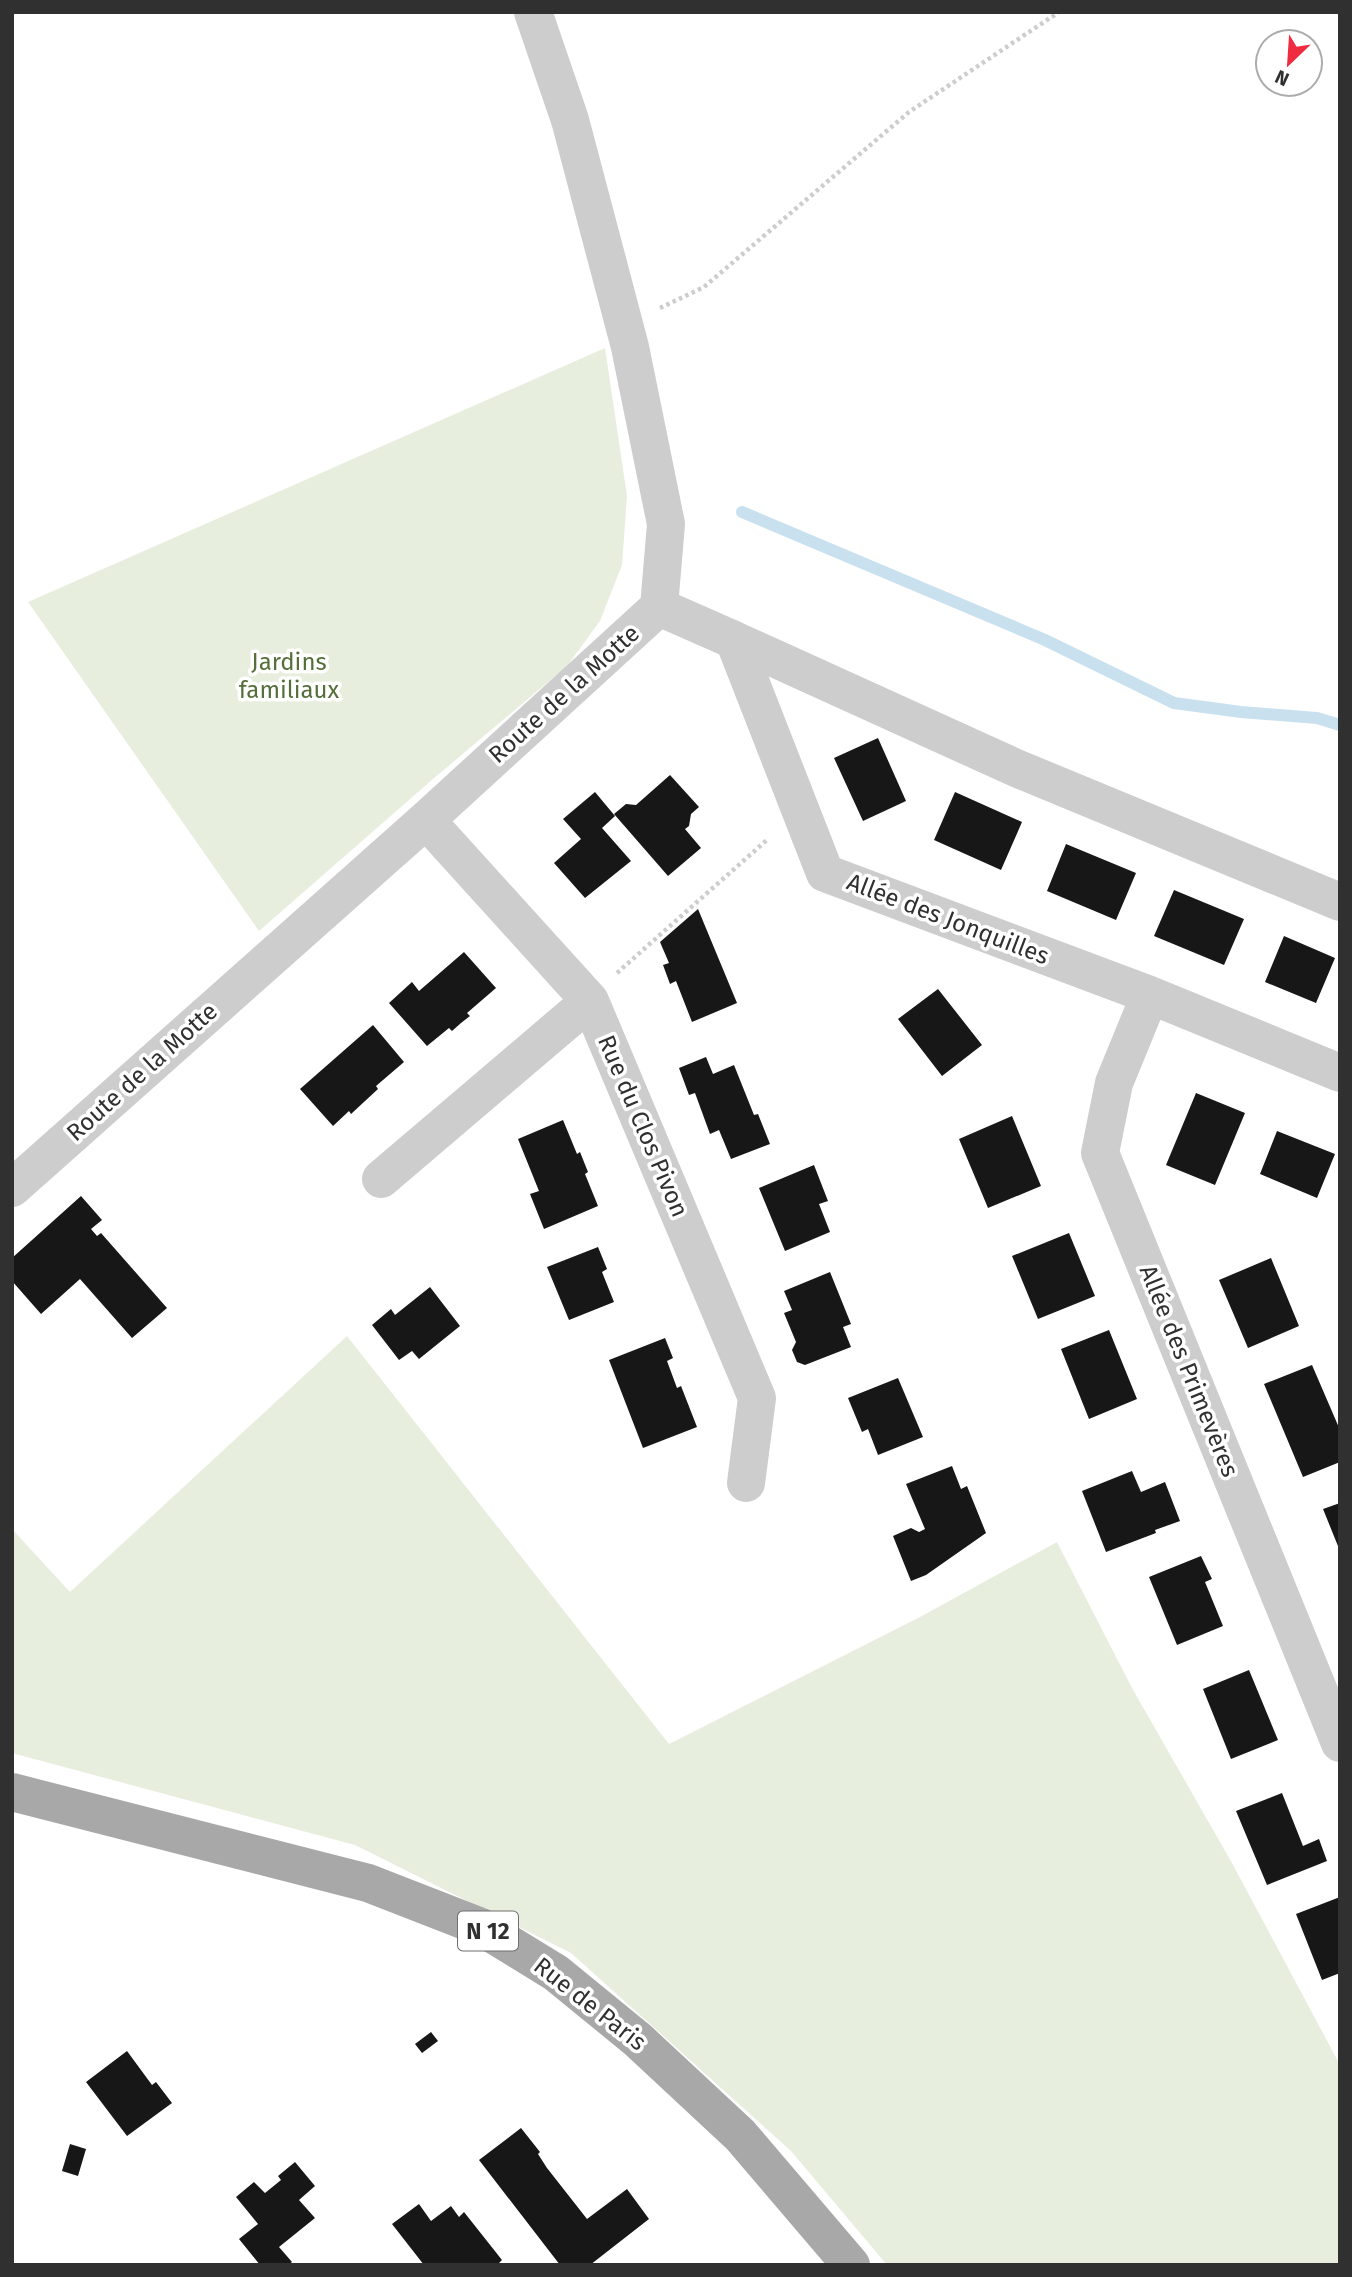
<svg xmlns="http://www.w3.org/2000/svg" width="1352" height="2277" font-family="'Fira Sans',sans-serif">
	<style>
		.green { fill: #e7eede }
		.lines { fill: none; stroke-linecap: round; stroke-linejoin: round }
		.stream { stroke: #c9e1ef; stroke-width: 12 }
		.building { fill: #171717 }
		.path { stroke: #cdcdcd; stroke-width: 4.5; stroke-dasharray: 3.5 3.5; stroke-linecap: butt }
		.minor { stroke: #cdcdcd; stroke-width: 38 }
		.major { stroke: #a8a8a8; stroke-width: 38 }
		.labels { text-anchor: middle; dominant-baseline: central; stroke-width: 7; stroke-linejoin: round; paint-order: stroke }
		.shield { fill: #fff; stroke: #6e6e6e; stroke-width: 2 }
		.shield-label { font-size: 23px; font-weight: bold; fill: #303030 }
		.park-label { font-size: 24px; fill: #556f3a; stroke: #fff }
		.street-label { font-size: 24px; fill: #303030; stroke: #fff }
	</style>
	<rect width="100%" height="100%" fill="#fff"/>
	<path class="green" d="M605 348 627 496 622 565 600 621 567 666 433 779 259 931 28 602Z
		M347 1336 669 1744 920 1617 1057 1542 1132 1688 1232 1863 1340 2065V2265H887L791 2151 571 1953 355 1845 12 1753V1529L70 1592Z"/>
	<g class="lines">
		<path class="stream" d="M742 512 1045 640 1174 703 1241 712 1317 718 1340 725"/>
	</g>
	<path class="building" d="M878 738 906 801 863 821 834 758Z
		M670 775 699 807 691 814 689 826 685 829 701 848 668 876 614 814 626 804 636 805Z
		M595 792 615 816 602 828 631 861 585 898 554 863 581 839 563 819Z
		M955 792 1022 822 1001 870 934 840Z
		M1066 844 1136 873 1116 920 1047 891Z
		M1174 890 1244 919 1224 965 1154 936Z
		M698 909 737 1003 692 1022 676 981 670 984 663 965 669 963 660 942Z
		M1284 936 1335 958 1316 1003 1265 982Z
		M464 952 496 988 467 1013 470 1016 461 1023 452 1031 449 1028 427 1046 389 1003 412 982 419 991Z
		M938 989 982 1045 942 1076 898 1019Z
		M373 1025 404 1062 376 1086 378 1089 351 1114 349 1111 333 1126 300 1089Z
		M706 1057 713 1074 734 1065 754 1115 758 1114 770 1144 731 1159 719 1130 710 1134 695 1093 689 1095 679 1068Z
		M1196 1093 1245 1113 1215 1185 1166 1165Z
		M1012 1116 1041 1186 988 1208 959 1139Z
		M563 1120 577 1154 580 1152 588 1172 585 1174 598 1206 544 1229 530 1194 539 1191 518 1139Z
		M1277 1131 1335 1154 1317 1198 1260 1174Z
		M814 1165 828 1201 819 1204 830 1232 785 1251 759 1188Z
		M81 1196 102 1220 91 1229 97 1236 101 1233 167 1308 132 1338 80 1279 41 1314 12 1281V1258Z
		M1069 1233 1095 1296 1038 1319 1012 1256Z
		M598 1247 607 1269 602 1272 614 1302 569 1320 547 1267Z
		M1271 1258 1299 1326 1248 1348 1219 1280Z
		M830 1272 851 1324 843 1327 851 1347 805 1365 797 1362 792 1350 796 1342 784 1313 792 1310 784 1291Z
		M430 1287 460 1326 419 1359 412 1351 399 1360 372 1325 391 1309 395 1315Z
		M1109 1330 1137 1399 1089 1419 1061 1349Z
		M665 1338 673 1358 667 1361 677 1388 681 1386 697 1427 643 1448 609 1360Z
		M1312 1365 1340 1430V1462L1303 1477 1264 1384Z
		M898 1378 923 1437 878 1455 868 1429 862 1432 848 1398Z
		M952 1466 961 1489 967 1486 986 1533 926 1575 911 1581 893 1536 911 1528 919 1532 925 1529 906 1484Z
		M1132 1471 1141 1492 1165 1482 1180 1521 1155 1530 1156 1533 1106 1552 1082 1491Z
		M1340 1503V1551L1323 1509Z
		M1201 1556 1212 1579 1205 1582 1223 1626 1177 1645 1149 1577Z
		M1249 1670 1278 1740 1231 1759 1203 1689Z
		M1282 1793 1303 1846 1319 1839 1327 1861 1267 1885 1236 1811Z
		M1340 1897V1973L1322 1980 1296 1914Z
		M431 2032 438 2041 422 2053 415 2044Z
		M127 2051 152 2085 156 2082 172 2103 127 2136 86 2082Z
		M521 2128 540 2152 538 2154 547 2168 587 2219 627 2189 649 2219 590 2265H560L479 2160Z
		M70 2144 86 2149 78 2176 62 2171Z
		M295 2162 315 2186 299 2200 315 2218 279 2247 292 2262 288 2265H260L239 2239 258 2224 236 2197 254 2182 265 2193 281 2180 278 2176Z
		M419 2204 431 2221 451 2206 459 2217 464 2212 502 2260 497 2265H424L392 2224Z"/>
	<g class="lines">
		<path class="path" d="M660 308 704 287 909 112 1059 12
			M617 973 768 839"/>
		<path class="minor" d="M659 607 734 640 825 873 1150 995 1340 1073
			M734 640 1016 768 1340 902
			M426 820 590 1001 757 1398 746 1483
			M1150 995 1114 1083 1100 1153 1340 1743
			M381 1179 590 1001
			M12 1188 426 820 659 607 666 524 630 347 570 120 533 12"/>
		<path class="major" d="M12 1792 368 1883 481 1927 556 1973 638 2040 740 2135 851 2265"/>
	</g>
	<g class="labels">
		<rect class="shield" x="458" y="1911.5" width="60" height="39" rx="5"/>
		<g class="shield-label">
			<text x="488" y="1931">N 12</text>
		</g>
		<g class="park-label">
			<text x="289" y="662">Jardins<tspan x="289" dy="28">familiaux</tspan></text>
		</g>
		<g class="street-label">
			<text transform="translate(564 694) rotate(-42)">Route de la Motte</text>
			<text transform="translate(948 919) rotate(21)">Allée des Jonquilles</text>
			<text transform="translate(142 1072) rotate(-42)">Route de la Motte</text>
			<text transform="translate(643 1126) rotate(67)">Rue du Clos Pivon</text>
			<text transform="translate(1189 1371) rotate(68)">Allée des Primevères</text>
			<text transform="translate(590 2004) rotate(38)">Rue de Paris</text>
		</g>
	</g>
	<rect width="1352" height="2277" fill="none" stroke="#303030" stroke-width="28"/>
	<g transform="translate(1289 63) rotate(205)"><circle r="33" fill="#ffffff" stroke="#acacac" stroke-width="2"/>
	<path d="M0-5L12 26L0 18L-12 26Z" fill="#ef2b3f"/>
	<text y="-10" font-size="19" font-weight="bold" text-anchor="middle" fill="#303030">N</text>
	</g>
</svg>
